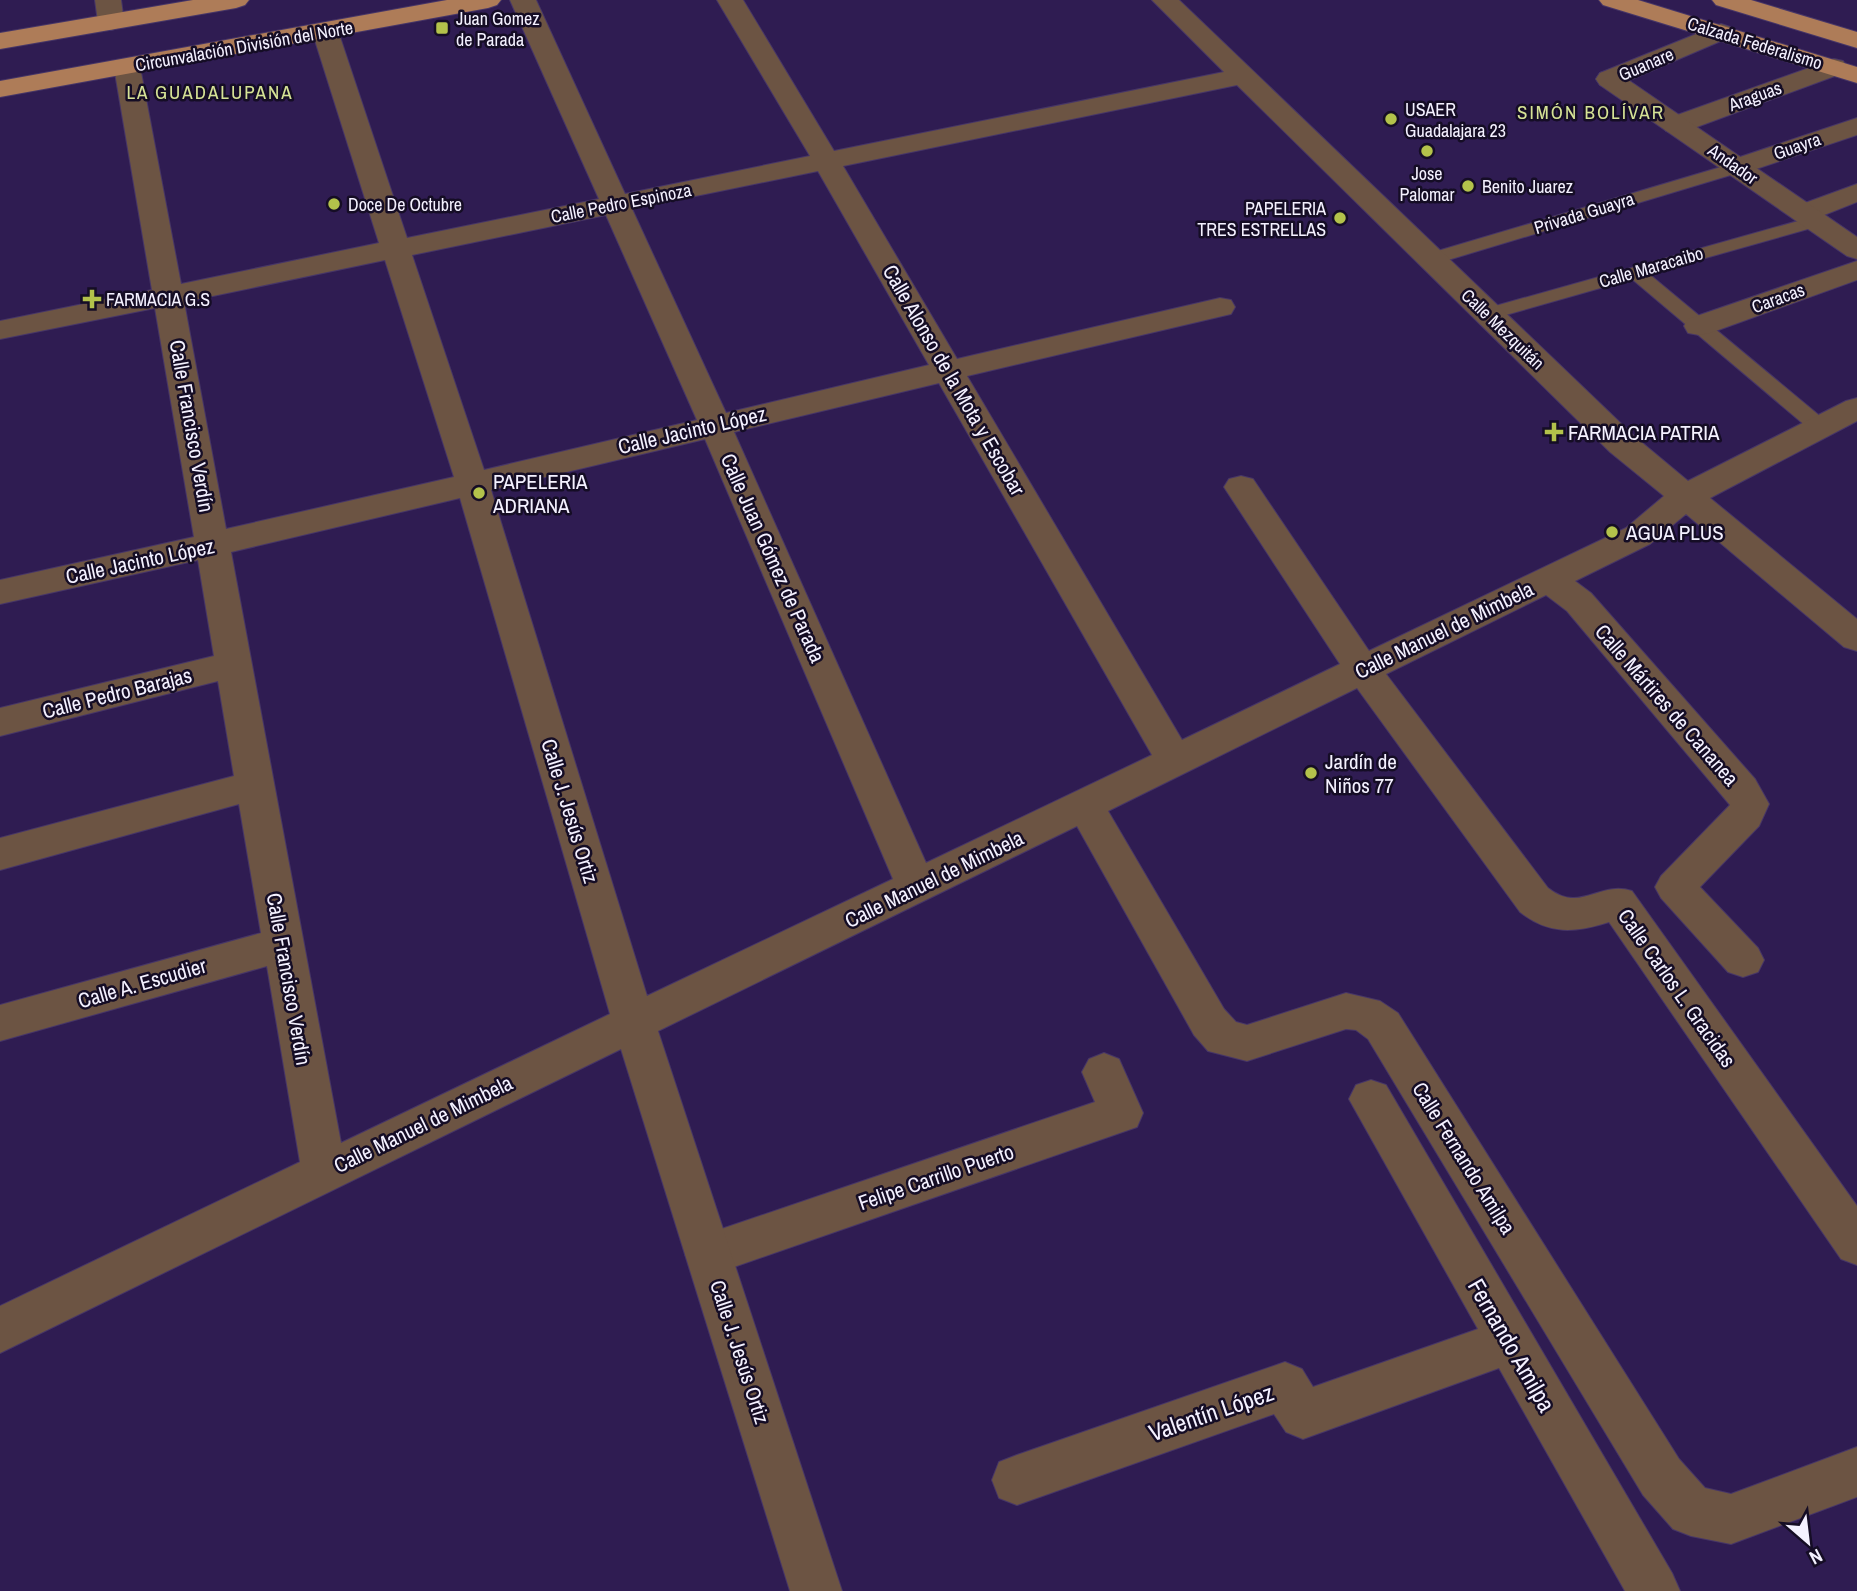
<svg xmlns="http://www.w3.org/2000/svg" width="1857" height="1591" font-family="'Archivo Narrow',sans-serif">
	<style>
		.lines { fill: none; stroke-linecap: round; stroke-linejoin: round }
		.service-casing { stroke: #473667; stroke-width: 2 }
		.pedestrian-casing { stroke: #473667; stroke-width: 2 }
		.minor-casing { stroke: #473667; stroke-width: 2 }
		.primary-casing { stroke: #473667; stroke-width: 2 }
		.service { fill: #6c5443; fill-rule: evenodd }
		.pedestrian { fill: #6c5443; fill-rule: evenodd }
		.minor { fill: #6c5443; fill-rule: evenodd }
		.primary { fill: #ae7c58; fill-rule: evenodd }
		.poi-dot { fill: #b3c24b; stroke: #150d25; stroke-width: 2.5 }
		.labels { text-anchor: middle; dominant-baseline: central; stroke-width: 5; stroke-linejoin: round; paint-order: stroke }
		.far-poi-label { font-size: 18px; fill: #f4f1ff; stroke: #150d25; text-anchor: start }
		.far-street-label { font-size: 18px; fill: #f4f1ff; stroke: #150d25 }
		.far-neighbourhood-label { font-size: 19px; letter-spacing: 2px; fill: #d6e396; stroke: #150d25 }
		.street-label { font-size: 21px; fill: #f4f1ff; stroke: #150d25 }
		.poi-label { font-size: 21px; fill: #f4f1ff; stroke: #150d25; text-anchor: start }
		.near-street-label { font-size: 24px; fill: #f4f1ff; stroke: #150d25 }
	</style>
	<rect width="100%" height="100%" fill="#2f1c52"/>
	<g class="lines">
		<defs>
			<path id="service" d="M1738 162 1747 167 1744 171 1438 263H1424L1422 259 1424 255Z
				M1816 216 1825 221 1822 225 1649 274 1827 422 1830 427 1827 432H1813L1632 279 1488 320 1478 314 1481 310Z"/>
			<path id="pedestrian" d="M1721 24 1730 27 1734 32 1730 37 1618 85 1609 87 1600 85 1596 79 1600 73Z
				M1834 59 1843 61 1847 67 1843 73 1686 131 1676 133 1666 131 1662 125 1666 119Z
				M1857 118V135L1738 175 1728 173 1724 167 1728 161Z
				M1857 184V202L1814 219 1804 222 1794 219 1790 213 1794 207Z
				M1857 261V280L1710 333 1699 335 1688 333 1684 326 1688 319Z
				M1104 1053 1119 1059 1143 1113 1137 1127 708 1276 692 1269 685 1254 692 1239 1095 1102 1082 1072 1089 1059Z
				M1371 1080 1386 1085 1672 1573 1680 1591H1625L1499 1368 1303 1439 1286 1432 1274 1414 1017 1505 999 1498 992 1480 999 1462 1017 1455 1285 1362 1302 1369 1313 1387 1478 1329 1349 1099 1356 1085Z"/>
			<path id="minor" d="M95 0H121L124 22 120 27 111 30 102 27 98 22Z
				M510 0H536L625 194 810 156 717 0H743L834 151 1224 72 1152 0H1179L1634 436 1688 481 1846 401 1857 398V421L1710 498 1857 619V651L1844 647 1686 514 1650 544 1575 581 1591 593 1755 779 1769 804 1759 826 1700 887 1758 948 1764 960 1758 972 1743 977 1728 972 1661 898 1655 887 1661 876 1730 805 1567 611 1546 595 1386 674 1548 888C1581 914 1599 880 1632 891L1857 1206V1265L1841 1259 1609 922C1575 933 1549 935 1520 912L1357 688 1108 811 1224 1009 1236 1022 1247 1025 1346 993 1380 1001 1398 1013 1679 1459 1705 1488 1731 1494 1857 1447V1497L1731 1544 1691 1536 1673 1529 1643 1495 1368 1039 1356 1030 1346 1029 1247 1061 1208 1051 1194 1035 1077 826 658 1031 842 1591H790L621 1049 0 1353V1306L300 1162 267 966 0 1041V1005L261 933 239 804 0 870V838L234 776 218 681 0 736V708L214 656 198 560 0 604V580L194 537 155 308 0 339V321L152 290 114 67 118 61 127 59 136 61 140 67 181 284 379 243 312 31 316 26 325 23 334 26 338 31 407 238 599 199ZM1237 85 1610 452 1664 496 1626 528 1369 651 1253 479 1241 476 1229 479 1224 487 1340 664 1182 740 967 376 1231 314 1235 307 1231 300 1220 298 957 359 843 166ZM818 171 929 365 726 413 632 209ZM606 215 697 420 484 470 412 255ZM385 260 454 477 226 529 184 302ZM939 383 1152 755 926 863 734 432ZM705 439 893 879 647 996 491 490ZM460 498 610 1014 341 1143 231 552Z
				M1609 71 1618 73 1857 237V259L1847 256 1600 85 1596 79 1600 73Z"/>
			<path id="primary" d="M193 0H249L245 5 236 8 0 49V33Z
				M447 0H501L497 5 488 8 0 97V81Z
				M1599 0H1638L1857 67V83L1603 5Z
				M1712 0H1751L1857 32V48L1716 5Z"/>
		</defs>
		<use href="#service" class="service-casing"/>
		<use href="#pedestrian" class="pedestrian-casing"/>
		<use href="#minor" class="minor-casing"/>
		<use href="#primary" class="primary-casing"/>
		<use href="#service" class="service"/>
		<use href="#pedestrian" class="pedestrian"/>
		<use href="#minor" class="minor"/>
		<use href="#primary" class="primary"/>
	</g>
	<g class="poi-dot">
		<rect x="435" y="21" width="14" height="14" rx="3.5"/>
		<circle cx="1391" cy="119" r="7"/>
		<circle cx="1427" cy="151" r="7"/>
		<circle cx="1468" cy="186" r="7"/>
		<circle cx="334" cy="204" r="7"/>
		<circle cx="1340" cy="218" r="7"/>
		<path d="M88.5 288.5h7v7h7v7h-7v7h-7v-7h-7v-7h7z"/>
		<path d="M1550.5 421.5h7v7h7v7h-7v7h-7v-7h-7v-7h7z"/>
		<circle cx="479" cy="493" r="7"/>
		<circle cx="1612" cy="532" r="7"/>
		<circle cx="1311" cy="773" r="7"/>
	</g>
	<g class="labels">
		<g class="far-poi-label">
			<text x="456" y="18">Juan Gomez<tspan x="456" dy="21">de Parada</tspan></text>
			<text x="1405" y="109">USAER<tspan x="1405" dy="21">Guadalajara 23</tspan></text>
			<text x="1427" y="173" text-anchor="middle">Jose<tspan x="1427" dy="21">Palomar</tspan></text>
			<text x="1482" y="186">Benito Juarez</text>
			<text x="348" y="204">Doce De Octubre</text>
			<text x="1326" y="208" text-anchor="end">PAPELERIA<tspan x="1326" dy="21">TRES ESTRELLAS</tspan></text>
			<text x="106" y="299">FARMACIA G.S</text>
		</g>
		<g class="far-street-label">
			<text transform="translate(1755 43) rotate(17)">Calzada Federalismo</text>
			<text transform="translate(244 46) rotate(-10)">Circunvalación División del Norte</text>
			<text transform="translate(1646 64) rotate(-23)">Guanare</text>
			<text transform="translate(1755 96) rotate(-20)">Araguas</text>
			<text transform="translate(1797 146) rotate(-19)">Guayra</text>
			<text transform="translate(1733 164) rotate(35)">Andador</text>
			<text transform="translate(621 203) rotate(-11)">Calle Pedro Espinoza</text>
			<text transform="translate(1584 213) rotate(-17)">Privada Guayra</text>
			<text transform="translate(1651 267) rotate(-16)">Calle Maracaibo</text>
			<text transform="translate(1778 298) rotate(-20)">Caracas</text>
			<text transform="translate(1503 329) rotate(44)">Calle Mezquitán</text>
		</g>
		<g class="far-neighbourhood-label">
			<text x="210" y="92">LA GUADALUPANA</text>
			<text x="1591" y="112">SIMÓN BOLÍVAR</text>
		</g>
		<g class="street-label">
			<text transform="translate(954 380) rotate(60)">Calle Alonso de la Mota y Escobar</text>
			<text transform="translate(192 426) rotate(80)">Calle Francisco Verdín</text>
			<text transform="translate(692 430) rotate(-13)">Calle Jacinto López</text>
			<text transform="translate(773 558) rotate(66)">Calle Juan Gómez de Parada</text>
			<text transform="translate(140 561) rotate(-12)">Calle Jacinto López</text>
			<text transform="translate(1444 630) rotate(-26)">Calle Manuel de Mimbela</text>
			<text transform="translate(117 693) rotate(-14)">Calle Pedro Barajas</text>
			<text transform="translate(1667 705) rotate(49)">Calle Mártires de Cananea</text>
			<text transform="translate(570 811) rotate(73)">Calle J. Jesús Ortiz</text>
			<text transform="translate(934 879) rotate(-26)">Calle Manuel de Mimbela</text>
			<text transform="translate(289 979) rotate(80)">Calle Francisco Verdín</text>
			<text transform="translate(142 983) rotate(-16)">Calle A. Escudier</text>
			<text transform="translate(1677 988) rotate(55)">Calle Carlos L. Gracidas</text>
			<text transform="translate(423 1124) rotate(-26)">Calle Manuel de Mimbela</text>
			<text transform="translate(1464 1158) rotate(58)">Calle Fernando Amilpa</text>
			<text transform="translate(936 1177) rotate(-19)">Felipe Carrillo Puerto</text>
			<text transform="translate(740 1352) rotate(72)">Calle J. Jesús Ortiz</text>
		</g>
		<g class="poi-label">
			<text x="1568" y="432">FARMACIA PATRIA</text>
			<text x="493" y="481">PAPELERIA<tspan x="493" dy="24">ADRIANA</tspan></text>
			<text x="1626" y="532">AGUA PLUS</text>
			<text x="1325" y="761">Jardín de<tspan x="1325" dy="24">Niños 77</tspan></text>
		</g>
		<g class="near-street-label">
			<text transform="translate(1512 1345) rotate(60)">Fernando Amilpa</text>
			<text transform="translate(1211 1412) rotate(-19)">Valentín López</text>
		</g>
	</g>
	<g transform="translate(1808 1542) rotate(152)" stroke="#150d25" stroke-width="5" paint-order="stroke">
	<path d="M0-5L12 26L0 18L-12 26Z" fill="#f4f1ff"/>
	<text y="-10" font-size="19" font-weight="bold" text-anchor="middle" fill="#f4f1ff">N</text>
	</g>
</svg>
